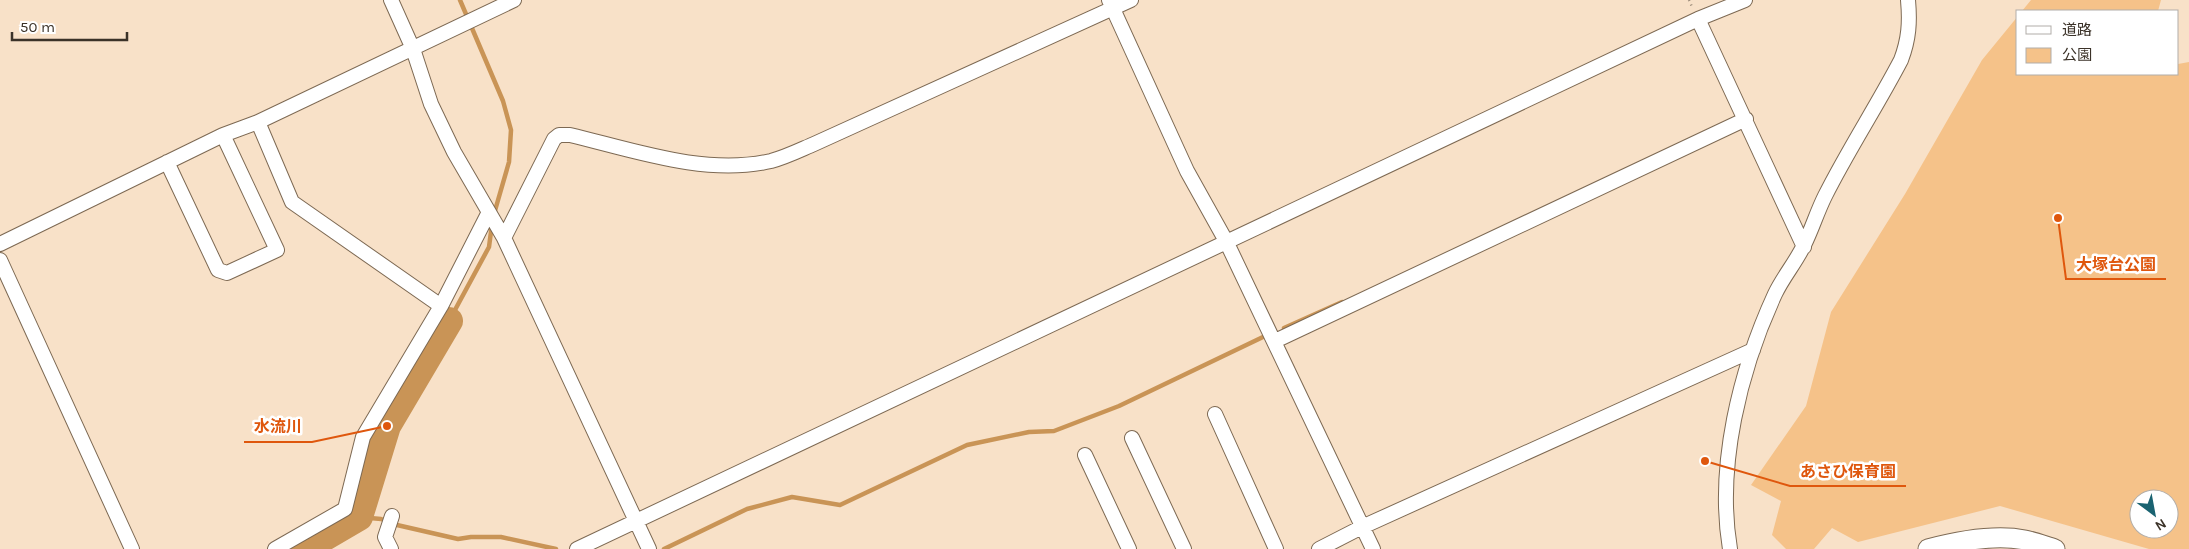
<svg xmlns="http://www.w3.org/2000/svg" width="2189" height="549" font-family="Karla,'Noto Sans JP',sans-serif">
	<style>
		.green { fill: #f5c289; fill-rule: evenodd }
		.lines { fill: none; stroke-linecap: round; stroke-linejoin: round }
		.stream { stroke: #c99456; stroke-width: 4.5 }
		.river { stroke: #c99456; stroke-width: 28 }
		.street-casing { stroke: #7d6953; stroke-width: 16 }
		.secondary-casing { stroke: #7d6953; stroke-width: 21 }
		.path { stroke: #9c8c7a; stroke-width: 2.5; stroke-dasharray: 1 4; stroke-linecap: butt }
		.street { stroke: #fff; stroke-width: 14 }
		.secondary { stroke: #fff; stroke-width: 19 }
		.leader { fill: none; stroke: #df570d; stroke-width: 2 }
		.callout-dot { fill: #df570d; stroke: #fff; stroke-width: 2 }
		.callout-label { font-size: 16px; text-anchor: middle; font-weight: bold; fill: #df570d; stroke: #fff; stroke-width: 5; stroke-linejoin: round; paint-order: stroke }
	</style>
	<rect width="100%" height="100%" fill="#f8e1c8"/>
	<path class="green" d="M2031 0H2161L2158 11H2022Z
		M2018 16V74H2178V64L2189 62V549H2149L2000 506 1858 542 1832 528 1814 549H1786L1772 535 1781 501 1751 485 1806 406 1831 312 1905 194 1982 60ZM2139 499H2169V529H2139Z"/>
	<g class="lines">
		<path class="stream" d="M460 0 503 101 511 130 509 162 494 214
			M449 321 489 247 492 224
			M1284 328 1342 302
			M359 517 381 519 397 525 458 539 471 537H501L556 549
			M664 549 747 509 792 497 840 505 967 445 1029 432 1054 431 1119 406 1263 337"/>
		<path class="river" d="M304 549 359 517 387 426 449 321"/>
		<defs>
			<path id="street" d="M391 0 413 49 431 104 454 152 504 238 649 549
				M1109 0 1187 171 1226 241 1373 549
				M1698 19 1804 247
				M258 122 292 202 441 306
				M167 162 218 270 227 273 277 250 223 135
				M504 238 554 139 559 135H570C633 150 705 176 771 161 786 157 800 150 814 144L1131 0
				M0 244 223 135 258 122 514 0
				M0 260 132 549
				M1275 341 1746 119
				M1215 414 1276 549
				M1132 438 1184 549
				M1085 455 1129 549
				M275 549 345 509 363 437 441 306 489 212
				M391 549 385 537 392 516
				M577 549 1698 19 1745 0
				M1319 549 1362 527 1753 350
				M1730 549C1716 466 1740 370 1775 294 1783 277 1796 262 1804 245 1812 229 1817 212 1825 196 1848 150 1877 106 1901 60 1909 39 1910 22 1908 0"/>
			<path id="secondary" d="M1928 549C1958 541 1994 534 2025 540 2035 542 2045 546 2055 549"/>
		</defs>
		<use href="#street" class="street-casing"/>
		<use href="#secondary" class="secondary-casing"/>
		<path class="path" d="M1689 0 1692 7"/>
		<use href="#street" class="street"/>
		<use href="#secondary" class="secondary"/>
	</g>
	<path class="leader" d="M2058 218L2066 279H2166M387 426L312 442H244M1705 461L1790 486H1906"/>
	<g class="callout-dot">
		<circle cx="2058" cy="218" r="5"/>
		<circle cx="387" cy="426" r="5"/>
		<circle cx="1705" cy="461" r="5"/>
	</g>
	<g class="callout-label">
		<text x="2116" y="270">大塚台公園</text>
		<text x="278" y="432">水流川</text>
		<text x="1848" y="477">あさひ保育園</text>
	</g>
	<rect x="2016" y="10" width="162" height="65" fill="#ffffff" stroke="#b1ada9"/>
	<rect x="2026" y="26" width="25" height="8" fill="#ffffff" stroke="#b1ada9"/>
	<text x="2062" y="35" font-size="15" fill="#3b3228">道路</text>
	<rect x="2026" y="48" width="25" height="15" fill="#f5c289" stroke="#b1ada9"/>
	<text x="2062" y="60" font-size="15" fill="#3b3228">公園</text>
	<g transform="translate(2154 514) rotate(148)"><circle r="24" fill="#ffffff" stroke="#b1ada9"/>
	<path d="M0-4L9 19L0 12L-9 19Z" fill="#1a6371"/>
	<text y="-8" font-size="14" font-weight="bold" text-anchor="middle" fill="#3b3228">N</text>
	</g>
	<path d="M12 32v8h115v-8" fill="none" stroke="#3b3228" stroke-width="2.5"/>
	<text x="20" y="32" font-size="15" fill="#3b3228" stroke="#ffffff" stroke-width="4" paint-order="stroke">50 m</text>
</svg>
